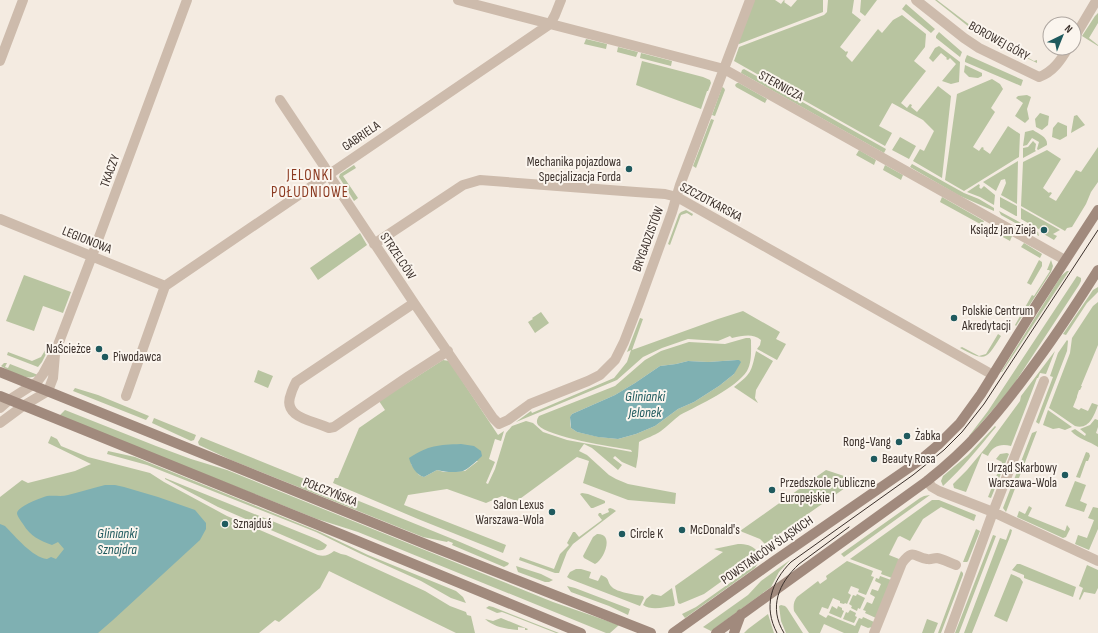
<svg xmlns="http://www.w3.org/2000/svg" width="1098" height="633" font-family="'Sofia Sans Condensed',sans-serif">
	<style>
		.green { fill: #b8c4a0; fill-rule: evenodd }
		.water { fill: #7fb0b2 }
		.lines { fill: none; stroke-linecap: round; stroke-linejoin: round }
		.street { stroke: #cdbbac; stroke-width: 10 }
		.secondary { stroke: #a18a7d; stroke-width: 10 }
		.tram { stroke: #3b302b; stroke-width: 1 }
		.poi-dot { fill: #1f5a5e; stroke: #fbf5ee; stroke-width: 1.5 }
		.labels { text-anchor: middle; dominant-baseline: central; stroke-width: 4; stroke-linejoin: round; paint-order: stroke }
		.street-label { font-size: 13px; fill: #3b302b; stroke: #fbf5ee }
		.poi-label { font-size: 13px; fill: #3b302b; stroke: #fbf5ee; text-anchor: start }
		.water-label { font-size: 14px; font-style: italic; fill: #1f5a5e; stroke: #fbf5ee }
		.quarter-label { font-size: 15px; letter-spacing: 1px; fill: #8c3b22; stroke: #fbf5ee }
	</style>
	<rect width="100%" height="100%" fill="#f4ebe1"/>
	<path class="green" d="M754 0H775L781 4 784 0 785 1 784 2 791 7 797 0H823V12L739 44 738 43Z
		M828 0H854L852 13 861 20 840 47 846 52 847 51 848 52 846 56 852 62 878 29 882 33 893 20 902 15 926 34 925 47 914 61 926 71 901 103 907 108 910 104 912 105 911 107 917 112 938 86 951 96 942 178 913 161 920 149 924 151 934 131 923 120 892 103 879 126 892 133 885 146 734 61 739 47 824 15 827 12Z
		M861 0H877L865 16 860 12Z
		M935 0H937L975 29 1034 61 1037 60V63L978 34Z
		M906 4 935 29 931 33 902 9Z
		M1098 13V23L1089 38 1098 45V46L1082 36 1095 16Z
		M939 32 962 52 960 57 936 38V36Z
		M586 39 607 44 606 49 584 44Z
		M939 46 960 62 959 82 951 84 942 81 956 64 950 58 948 60 946 59 947 58 941 53 933 62 929 58 935 48Z
		M618 47 638 52 636 57 617 52Z
		M641 53 672 61 671 66 640 58Z
		M967 55 1023 80 1021 86 965 62V60Z
		M642 61 703 77 710 80 711 83 708 91H707L701 109 636 85Z
		M965 65 982 73V76L978 78 969 77 964 72Z
		M744 69 886 149 884 153 741 73 742 70Z
		M992 79 1000 84 1003 89 991 108 995 112 973 147 979 151 982 147 984 148 983 149 990 154 1008 126 1020 134 1019 157 964 191 945 180 957 94Z
		M737 83H739L767 99 765 103 736 87 735 85Z
		M722 87 724 88 725 90 715 116 712 115Z
		M1027 95 1031 97 1027 109 1029 119 1025 123 1015 116 1023 103 1016 98 1018 96Z
		M1040 113 1049 116 1048 125 1042 130 1036 127 1035 119Z
		M1077 115 1085 125 1071 133 1074 116Z
		M711 119 714 120 696 168 693 166Z
		M1058 122 1067 126V136L1060 140 1052 137 1053 128Z
		M1033 130C1039 134 1048 137 1047 145L1038 150 1037 149 1039 142 1032 138 1027 145 1023 146 1025 132Z
		M900 137 916 146 909 159 892 150Z
		M1033 141 1036 144 1035 150 1036 151 1023 158V148L1028 147Z
		M1098 147V182L1091 192 1086 204 1072 227 1067 228 1065 231 1021 206 1023 162 1047 150 1061 159 1043 188 1049 193 1050 192 1052 193 1049 197 1056 201 1076 170 1081 172Z
		M859 150 876 160 874 165 856 155Z
		M1018 161 1017 204 1001 195 1006 183 1005 179 1001 180 996 191 983 182Z
		M912 164 964 193 979 199 994 208V211L958 195 910 167Z
		M354 165 356 168 343 176 358 198 354 201 339 177 340 174Z
		M885 165 903 175 901 180 883 170Z
		M979 184 980 186 979 187 981 189 984 186 995 195 994 205 980 197 967 192Z
		M942 197 984 221 982 225 940 202Z
		M1000 197 1017 206V216H1016L1000 207Z
		M1021 208 1060 230 1053 234 1057 236 1054 240 1042 233V231L1021 219Z
		M686 210 693 214 692 216 687 213 681 215 670 245 668 244 679 214 681 212Z
		M999 211 1038 232 1039 236 1001 215Z
		M992 226 1012 236 1010 241 990 230Z
		M360 233 367 245 318 280 310 268Z
		M1024 243 1042 254 1040 258 1021 247Z
		M1039 260 1042 262V266L1031 285 1027 283Z
		M1051 260 1053 266 1051 272 1016 326 1015 325 1032 295 1034 296 1050 271 1049 270H1047Z
		M1067 271H1069L1002 372H1001L1061 276Z
		M24 275 71 292 63 313 43 306 34 331 6 321Z
		M1077 276 1081 278V281L1079 285 1014 384 1003 398 970 436H969L988 411Z
		M1098 287V292L1087 303 1066 335 1063 334 1093 290Z
		M1098 302V345L1081 386H1082L1080 390H1079L1077 396V397L1073 407 1079 410 1081 408 1088 411 1092 403 1098 405C1094 416 1089 430 1075 426L1049 408 1070 353 1072 338 1093 306Z
		M743 311 780 332 776 339 786 344 777 360 757 349 760 345 761 340C752 333 743 336 732 338L730 336 718 341 688 339 662 348 643 357 617 380 516 422 531 411 532 413 614 378 627 362 631 350 627 352 640 318 643 319 632 350 718 319Z
		M541 312 549 323 535 333 528 322 533 319 532 318Z
		M998 334 1001 336C986 360 986 362 960 348L962 347 979 356 986 354Z
		M746 338H750L751 340C751 350 752 362 747 371 736 388 699 405 680 415 673 420 668 426 661 431 654 436 646 438 639 442L638 456 636 468 622 462 615 456 613 458 622 465 618 470 592 448 584 444 579 451 587 455 609 475 616 479 628 484 676 493 675 504 628 500 583 483 589 461 577 457 517 501 502 496 486 503 447 489 408 495 404 505 506 545 503 553 418 519 333 483 335 478H338L359 428 385 410 379 401 443 360 449 361 498 435 504 431 501 441 495 439 489 459 495 462 486 483 488 484 495 469 506 433 512 426 526 421 533 423 543 432 567 440 632 452 631 450C613 447 548 437 538 425 536 422 537 419 539 416L615 386 645 360 661 351 689 342 725 344ZM737 360 734 374 719 386 694 402 678 409 655 426 636 434 618 439 599 437 577 432 571 428C570 423 569 418 572 414L615 395 635 383 660 366 676 364 688 361 708 362ZM478 461 465 471 444 472 437 470 424 477 419 475 411 464Z
		M1067 340 1068 341 1067 351 1039 424 1036 422 1053 377 1050 376 1058 353Z
		M49 344H51L42 362 38 367 7 355 8 352 32 361 41 357Z
		M756 351 773 361 756 390 755 398 758 403 734 387C752 373 751 372 756 351Z
		M1055 351 1046 374 1040 373 1038 378H1037L1011 446C1001 443 992 446 988 456L982 453 966 492 954 488 953 484 967 470 987 446 1020 401 1021 396Z
		M4 363H7L5 367 8 368 10 364 38 375C27 382 11 372 1 366Z
		M258 370 273 376 268 388 254 382Z
		M75 388 98 395 149 416 146 420 73 391Z
		M65 410 156 446 191 459 227 470 553 602 619 625 610 633H606L358 532 317 519 59 416Z
		M1048 410 1072 427 1065 430 1059 428 1053 429 1043 425Z
		M154 418 196 435 194 440 191 441 152 423Z
		M1095 419 1098 420V427L1096 433 1098 434V447C1089 441 1078 439 1071 431L1075 429 1085 436 1086 434 1080 429 1090 425Z
		M995 426 996 427C979 447 963 468 943 486L941 481 943 476 968 455Z
		M1037 431 1006 512 1003 508 1032 433Z
		M51 436 57 439 61 446 88 457 150 473 164 482 227 516 318 555C324 557 329 555 334 551L341 554 346 555 425 591 450 606 466 612 467 615 471 616 475 633H456L329 571 320 588 279 622 275 620 259 633H0V497L22 480 28 483 75 471 91 464 48 443Z
		M201 437 460 542 509 563 508 565 504 567 452 545 453 543 448 541 447 542 423 537 231 460 199 445 198 442Z
		M108 451 135 457 320 532 368 555 456 591 463 597 466 603 451 598 421 581 361 554 316 532 147 465 107 454Z
		M1086 452 1089 453 1090 456 1088 461H1086L1080 478 1076 477Z
		M1007 453 1009 454 991 498 988 497 1002 462 996 459 1000 454Z
		M826 470 850 478 851 477 855 481 765 544 760 539 740 531Z
		M165 478 319 540 327 545C325 550 321 551 317 550L218 507 165 479Z
		M1075 481 1086 485 1080 501 1087 504 1084 512 1065 506Z
		M582 493 588 494 603 500 605 501V503L593 508H591L580 494Z
		M930 495 844 557 841 554 920 498 924 496Z
		M932 500H939L976 515 974 521 941 507 923 519 910 541 900 536 898 537 889 555 899 559 892 578 881 574 882 571 850 559Z
		M1029 506 1032 508 1028 516 1065 531 1067 525 1070 529 1066 537 1063 538 1017 517 1019 511 1025 514Z
		M1093 507 1098 508V529L1089 550 1075 544 1078 535 1087 538 1094 520 1088 518Z
		M610 508 613 509 616 511 573 544 567 552 559 573H555L519 560 520 557 554 569 560 554 569 545 567 543 573 532H575L579 537 602 520 598 515 599 513H601L602 515 609 512 608 509Z
		M976 529 980 531 968 561 967 562H963Z
		M1010 529 1012 530 1011 534 972 633H964L1000 538 1006 540Z
		M597 534C615 533 604 560 595 564L584 558 583 556 593 537Z
		M993 535 996 536 959 633H955Z
		M738 544C746 544 752 545 757 551L754 558 704 594 680 604 678 603 675 586 723 552 714 549Z
		M790 560 779 572 771 587 711 631 703 627 748 595 761 581Z
		M847 561 873 571 871 576 874 577 866 595 858 592 859 589 851 586 848 593 851 595 847 604 845 603 844 604 840 603V601L833 598 828 609 822 607 819 614 826 618 828 615 855 626 859 618 862 619 863 617 874 622 872 627 868 628 861 625 858 633H844L824 624 820 633H809L794 611C793 605 794 601 797 597L818 581 820 584 827 579 826 576Z
		M758 563 755 568 685 618 682 614 696 607Z
		M1017 564H1020L1076 587 1073 597 1024 578V575L1012 570Z
		M1087 565 1098 570V588L1095 594 1084 592 1080 600 1079 599 1083 588 1079 586Z
		M516 566 541 574 553 580 549 582H545L518 572Z
		M576 569H581L591 572 589 578 598 581 601 575C611 579 606 581 612 587 616 592 636 595 643 596L644 598 640 606 570 579 567 577 570 572Z
		M961 571 963 573V575L941 633H938Z
		M1011 574 1020 578 1023 582 1007 622 994 616Z
		M880 576 891 580 876 618 865 613 866 611 863 610 867 602 872 604 875 597 870 594 872 589 878 591 881 584 875 581 876 578 879 579Z
		M567 586 575 588 630 609 628 615 609 606 571 592Z
		M672 588 675 604 674 606C665 607 651 611 643 605L646 599 652 594 661 596Z
		M857 594 865 598 860 609 858 608 857 611 851 608 852 606 849 604 853 595 856 596Z
		M781 605 785 606 787 608 803 633H786L781 621 779 606Z
		M489 606 493 607 559 633H556L502 612 497 613 486 608Z
		M832 606 837 609 838 606 842 608V610L844 611 841 618 829 613Z
		M850 610 856 613 855 616 857 617 854 623 843 619 846 612 848 613Z
		M768 614 774 633H744L748 629Z
		M501 618 528 629 527 630H525V628L518 627V630C506 629 494 627 485 619L493 621Z
		M927 619 938 623 934 633H922Z"/>
	<path class="water" d="M737 360H739L741 362 734 374 719 386 694 402 678 409 655 426 636 434 618 439 598 437 577 432 571 428 570 417 572 414 615 395 635 383 660 366 676 364 688 361 708 362Z
		M461 444 474 446 481 451 482 456C478 460 468 469 463 471 456 473 444 472 437 470L424 477C416 475 411 466 409 458 429 445 438 445 461 444Z
		M105 485H115L124 487 158 497 195 510 206 523V529L200 540 113 620 98 633H0V524L5 526C16 537 32 557 47 559L51 557 56 559 64 549 58 542 52 545C39 540 31 537 23 524 21 521 17 516 17 513 18 506 41 498 47 496 54 495 61 497 68 495 81 492 92 488 105 485Z"/>
	<g class="lines">
		<path class="street" d="M458 0 724 69 1065 260
			M916 0 964 38 979 48 1039 77C1053 72 1061 60 1068 48
			M1074 38 1096 1
			M0 61 23 0
			M280 100 324 166 329 175 414 303 493 418 499 424 508 420 530 404 588 381 600 375 615 360 624 342 639 303 672 212 680 185 750 0
			M0 219 165 286
			M374 244 463 185 480 180 636 192 665 194 677 197 993 375
			M414 303 296 382C294 386 292 390 291 394 282 416 309 420 324 426L329 428 334 427 409 376 448 351
			M126 396 165 286 550 24 555 15 561 0
			M0 408 9 400 37 382 43 374 56 350 92 256 187 0
			M0 423 23 406 48 391 53 378 55 354
			M927 481 932 487 939 491 993 512 1098 561
			M874 633 902 563C913 548 914 557 927 559 931 560 933 558 937 558 943 559 950 563 956 565
			M949 633 993 512 1044 381"/>
		<path class="secondary" d="M0 372 428 545 651 633
			M0 396 343 535 581 633
			M673 633 774 561 919 461 938 445 960 423 981 394 1035 307 1098 210
			M716 633 927 481C968 449 997 415 1028 373 1053 340 1076 305 1098 270
			M734 633 741 614"/>
		<path class="tram" d="M777 633C763 607 771 582 791 562L913 475 944 450 962 432 984 404 1098 230
			M784 633C768 607 779 583 799 564L849 527"/>
	</g>
	<g class="poi-dot">
		<circle cx="629" cy="169" r="4"/>
		<circle cx="1044" cy="230" r="4"/>
		<circle cx="954" cy="318" r="4"/>
		<circle cx="99" cy="349" r="4"/>
		<circle cx="105" cy="357" r="4"/>
		<circle cx="907" cy="436" r="4"/>
		<circle cx="899" cy="442" r="4"/>
		<circle cx="874" cy="459" r="4"/>
		<circle cx="1065" cy="475" r="4"/>
		<circle cx="772" cy="490" r="4"/>
		<circle cx="552" cy="512" r="4"/>
		<circle cx="225" cy="524" r="4"/>
		<circle cx="682" cy="530" r="4"/>
		<circle cx="622" cy="534" r="4"/>
	</g>
	<g class="labels">
		<g class="street-label">
			<text transform="translate(999 41) rotate(29)">BOROWEJ GÓRY</text>
			<text transform="translate(781 86) rotate(29)">STERNICZA</text>
			<text transform="translate(361 136) rotate(-34)">GABRIELA</text>
			<text transform="translate(110 171) rotate(-70)">TKACZY</text>
			<text transform="translate(711 202) rotate(28)">SZCZOTKARSKA</text>
			<text transform="translate(648 239) rotate(-70)">BRYGADZISTÓW</text>
			<text transform="translate(87 240) rotate(22)">LEGIONOWA</text>
			<text transform="translate(398 256) rotate(56)">STRZELCÓW</text>
			<text transform="translate(330 492) rotate(22)">POŁCZYŃSKA</text>
			<text transform="translate(767 550) rotate(-35)">POWSTAŃCÓW ŚLĄSKICH</text>
		</g>
		<g class="poi-label">
			<text x="621" y="162" text-anchor="end">Mechanika pojazdowa<tspan x="621" dy="15">Specjalizacja Forda</tspan></text>
			<text x="1036" y="230" text-anchor="end">Ksiądz Jan Zieja</text>
			<text x="962" y="311">Polskie Centrum<tspan x="962" dy="15">Akredytacji</tspan></text>
			<text x="91" y="349" text-anchor="end">NaŚcieżce</text>
			<text x="113" y="357">Piwodawca</text>
			<text x="915" y="436">Żabka</text>
			<text x="891" y="442" text-anchor="end">Rong-Vang</text>
			<text x="882" y="459">Beauty Rosa</text>
			<text x="1057" y="468" text-anchor="end">Urząd Skarbowy<tspan x="1057" dy="15">Warszawa-Wola</tspan></text>
			<text x="780" y="483">Przedszkole Publiczne<tspan x="780" dy="15">Europejskie I</tspan></text>
			<text x="544" y="505" text-anchor="end">Salon Lexus<tspan x="544" dy="15">Warszawa-Wola</tspan></text>
			<text x="233" y="524">Sznajduś</text>
			<text x="690" y="530">McDonald's</text>
			<text x="630" y="534">Circle K</text>
		</g>
		<g class="water-label">
			<text x="645" y="396">Glinianki<tspan x="645" dy="16">Jelonek</tspan></text>
			<text x="117" y="533">Glinianki<tspan x="117" dy="16">Sznajdra</tspan></text>
		</g>
		<g class="quarter-label">
			<text x="310" y="175">JELONKI<tspan x="310" dy="17">POŁUDNIOWE</tspan></text>
		</g>
	</g>
	<g transform="translate(1062 36) rotate(43)"><circle r="19" fill="#fbf5ee" stroke="#aea6a0"/>
	<path d="M0-3L7 15L0 10L-7 15Z" fill="#1f5a5e"/>
	<text y="-6" font-size="11" font-weight="bold" text-anchor="middle" fill="#3b302b">N</text>
	</g>
</svg>
